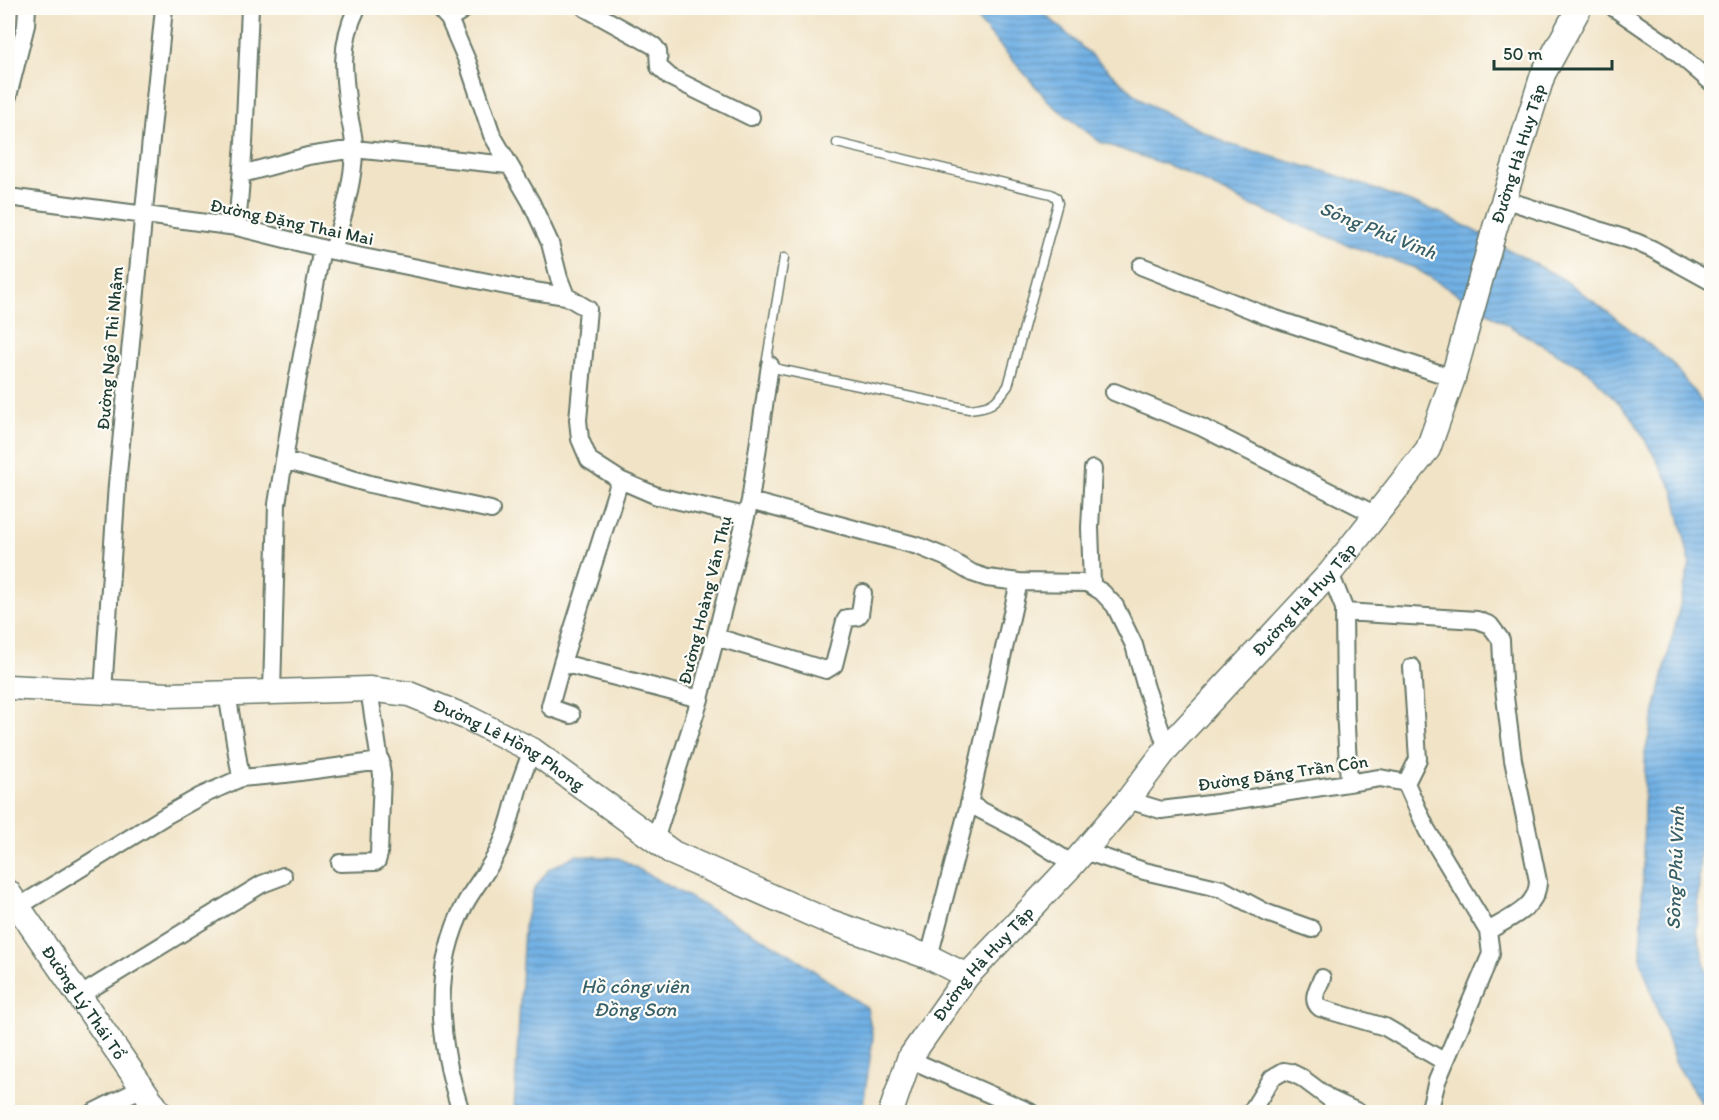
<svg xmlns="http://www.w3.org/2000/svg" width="1719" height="1120" font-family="Itim,sans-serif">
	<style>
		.water { fill: url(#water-rules); stroke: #48768c; stroke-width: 1.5 }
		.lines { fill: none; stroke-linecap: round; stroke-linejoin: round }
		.service-casing { stroke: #687767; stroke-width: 11 }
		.minor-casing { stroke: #687767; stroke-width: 20 }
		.secondary-casing { stroke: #687767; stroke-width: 27 }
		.service { stroke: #fff; stroke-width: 8 }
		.minor { stroke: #fff; stroke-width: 16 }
		.secondary { stroke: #fff; stroke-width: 24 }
		.labels { text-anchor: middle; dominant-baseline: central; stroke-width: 4.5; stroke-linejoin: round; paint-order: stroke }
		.street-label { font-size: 18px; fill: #1f3d34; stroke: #fdfcf7 }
		.water-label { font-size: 20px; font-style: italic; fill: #386069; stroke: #fdfcf7 }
	</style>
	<defs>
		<pattern id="water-rules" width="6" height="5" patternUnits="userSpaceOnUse" patternTransform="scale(1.5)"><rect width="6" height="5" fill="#71b0e4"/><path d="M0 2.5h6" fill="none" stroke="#5c90ba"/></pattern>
	</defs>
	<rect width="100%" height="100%" fill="#fdfcf7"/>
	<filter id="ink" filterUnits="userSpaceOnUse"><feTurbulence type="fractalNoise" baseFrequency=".0167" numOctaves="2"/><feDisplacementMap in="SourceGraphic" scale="12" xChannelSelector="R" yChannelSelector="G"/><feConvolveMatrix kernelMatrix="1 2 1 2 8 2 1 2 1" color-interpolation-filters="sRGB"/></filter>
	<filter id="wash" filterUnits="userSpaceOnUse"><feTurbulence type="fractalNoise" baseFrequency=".008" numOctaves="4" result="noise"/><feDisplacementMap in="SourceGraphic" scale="24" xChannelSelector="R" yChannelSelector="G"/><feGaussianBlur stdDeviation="1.35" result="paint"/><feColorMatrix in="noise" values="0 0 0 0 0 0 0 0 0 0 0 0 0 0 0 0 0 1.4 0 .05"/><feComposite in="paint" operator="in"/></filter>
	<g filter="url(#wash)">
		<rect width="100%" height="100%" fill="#f1e3c6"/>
		<path class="water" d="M963 8H1038L1144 102 1228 144 1336 175 1443 214 1563 279 1608 312 1671 362 1711 414 1712 766 1702 811 1697 931 1711 990V1112H1707L1675 1062 1641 961 1645 753 1690 563 1674 491 1632 417 1588 371 1511 327 1415 268 1349 245 1248 204 1181 170 1100 142 1051 104 976 18Z
			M576 855 619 858 790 954 867 1008 873 1038 862 1112H514L524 927 534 889 549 869Z"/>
	</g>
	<g filter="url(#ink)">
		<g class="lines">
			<defs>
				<path id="service" d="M784 258 767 359 770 365 778 369 969 409C991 407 995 404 1008 386L1058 203 1056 197 1051 194 837 143"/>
				<path id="minor" d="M439 8 449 19 468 63 492 135 531 202 550 243 559 278 566 296
					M585 8 654 46 658 51 659 67 670 77 751 117
					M1614 8 1668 45 1712 83
					M449 19 466 8
					M8 96 26 25 27 8
					M242 174 308 156 354 149 508 165
					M8 197 237 227 333 251 527 290 566 296 588 309 578 420 580 439 589 460 620 480 657 496 746 516
					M1503 199 1636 242 1652 249 1712 282
					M237 227 244 143 250 8
					M333 251C342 218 353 186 354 152 355 141 352 130 350 120 344 79 338 46 357 8
					M1141 266 1267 316 1453 378
					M1114 392 1201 427 1376 515
					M284 460 370 484 491 510
					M620 480 562 663 700 699
					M750 501 918 546 945 557 972 573 987 578 1019 582 1087 583 1102 592 1115 606 1134 645 1146 688 1167 748
					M1330 573 1344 608 1345 708 1349 783
					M1092 584 1090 528 1093 469
					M1344 612 1477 620 1490 625 1501 640 1503 681 1513 760 1538 881C1538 908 1509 918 1488 931
					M716 637 826 670 834 665 845 621 847 618 857 617 860 614 863 593
					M562 663 550 706 551 708 571 715
					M103 692 117 484 164 8
					M272 692 277 504 294 398 322 248
					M227 693 241 778
					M1406 783 1418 759 1412 667
					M1128 800 1161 810 1218 803 1380 778 1406 783 1427 830 1488 931 1491 954 1437 1081 1429 1112
					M969 804 1015 828 1073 864
					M655 840 700 699 750 501 770 365
					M1084 851 1144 871 1222 889 1267 913 1312 929
					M340 863 375 862 377 861 379 854 382 775 369 689
					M18 907 167 815 201 796 241 778 285 774 381 761
					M929 957 969 804 1019 582
					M1322 978C1318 988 1310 1000 1320 1008L1385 1027 1445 1062
					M79 996 262 884 283 876
					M909 1059 1030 1112
					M94 1112 142 1088
					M461 1112C439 1043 430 971 465 904 475 885 490 869 499 849 508 831 512 812 517 793 521 778 527 764 532 750
					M1251 1112 1272 1078 1284 1071 1290 1072 1302 1078 1330 1099 1358 1112"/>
				<g id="secondary">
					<path id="s1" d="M8 687 168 695 369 689 409 694 468 718 532 750 673 853 825 920 929 957 967 976"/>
					<path id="s2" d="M8 892 159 1112"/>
					<path id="s3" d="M891 1112 909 1059 967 976 1073 864 1128 800 1167 748 1330 573 1428 449 1453 378 1494 231 1543 74 1579 8"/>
				</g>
			</defs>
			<use href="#service" class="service-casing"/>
			<use href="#minor" class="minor-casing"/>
			<use href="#secondary" class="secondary-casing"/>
			<use href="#service" class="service"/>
			<use href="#minor" class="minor"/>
			<use href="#secondary" class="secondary"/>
		</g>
	</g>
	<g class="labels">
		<g class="street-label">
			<text stroke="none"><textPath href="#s3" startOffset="1167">Đường Hà Huy Tập</textPath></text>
			<text transform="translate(292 222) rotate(12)">Đường Đặng Thai Mai</text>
			<text transform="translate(110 348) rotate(-85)">Đường Ngô Thì Nhậm</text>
			<text stroke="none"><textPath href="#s3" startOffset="663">Đường Hà Huy Tập</textPath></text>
			<text transform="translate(705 600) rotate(-76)">Đường Hoàng Văn Thụ</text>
			<text stroke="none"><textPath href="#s1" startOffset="514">Đường Lê Hồng Phong</textPath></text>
			<text transform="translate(1283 773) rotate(-8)">Đường Đặng Trần Côn</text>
			<text stroke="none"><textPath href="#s3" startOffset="177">Đường Hà Huy Tập</textPath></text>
			<text stroke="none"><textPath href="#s2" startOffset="134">Đường Lý Thái Tổ</textPath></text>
		</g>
		<g class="water-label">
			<text transform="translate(1378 230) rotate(22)">Sông Phú Vinh</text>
			<text transform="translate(1675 868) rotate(-88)">Sông Phú Vinh</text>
			<text x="635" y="986">Hồ công viên<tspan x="635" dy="23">Đồng Sơn</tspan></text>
		</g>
	</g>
	<rect width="1719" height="1120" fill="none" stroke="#fdfcf7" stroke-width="30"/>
	<path d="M1494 60v9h118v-9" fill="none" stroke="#1f3d34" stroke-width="3"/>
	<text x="1503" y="60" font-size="18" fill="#1f3d34" stroke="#fdfcf7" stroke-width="4.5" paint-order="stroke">50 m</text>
</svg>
